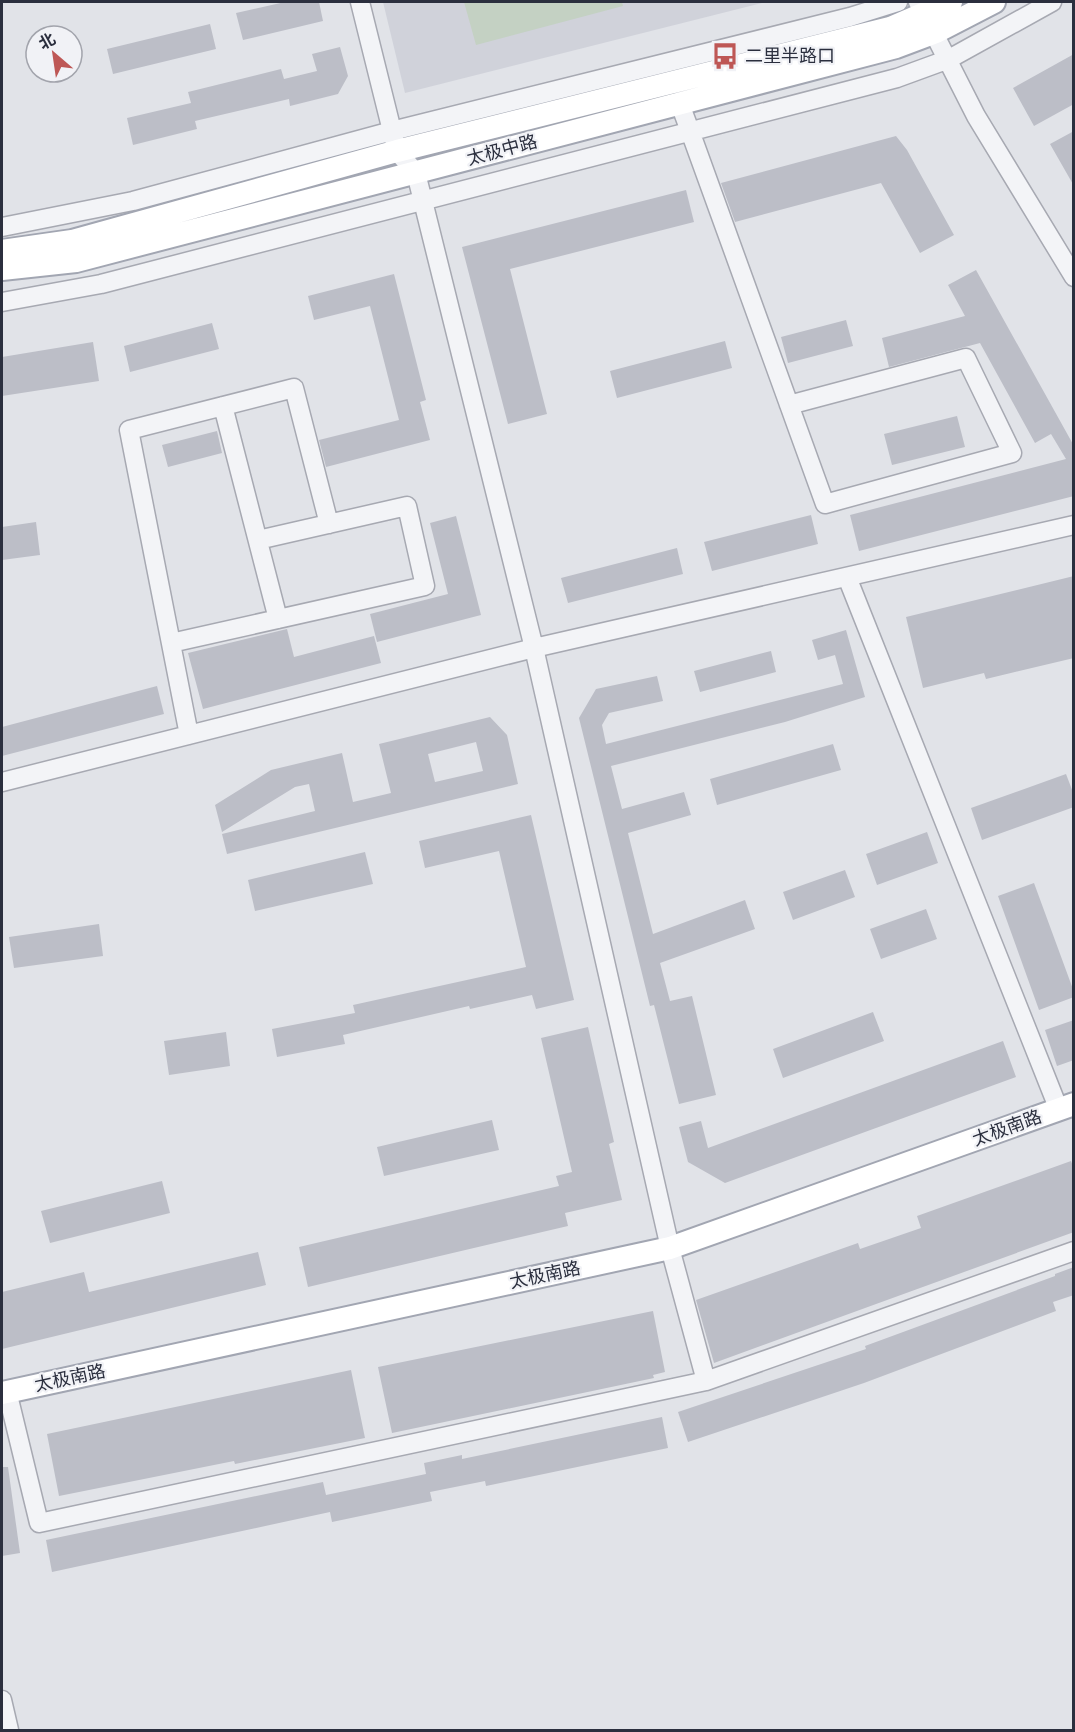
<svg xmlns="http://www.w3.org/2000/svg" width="1075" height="1732" font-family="'Fira Sans Condensed','Noto Sans SC',sans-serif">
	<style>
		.built { fill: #d0d2da }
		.green { fill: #c4d1c3 }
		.building { fill: #bcbec7; fill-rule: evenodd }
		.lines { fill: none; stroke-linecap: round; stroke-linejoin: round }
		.minor-casing { stroke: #a7a9b2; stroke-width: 21 }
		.major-casing { stroke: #a2a6b2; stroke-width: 26 }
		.minor { stroke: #f3f4f7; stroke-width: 18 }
		.major { stroke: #fff; stroke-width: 22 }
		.labels { text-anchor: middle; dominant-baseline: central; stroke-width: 4.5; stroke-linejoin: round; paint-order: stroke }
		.poi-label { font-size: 18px; fill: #2b2f3e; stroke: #f1f2f6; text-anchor: start }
		.street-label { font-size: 18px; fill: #2b2f3e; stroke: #f1f2f6 }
	</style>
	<rect width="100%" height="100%" fill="#e1e3e8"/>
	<path class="built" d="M383 2H766L405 93Z"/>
	<path class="green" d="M464 2H622L623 6 476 45Z"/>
	<path class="building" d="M285 2H319L323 21 243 40 236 13Z
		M210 24 216 49 113 74 107 49Z
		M340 47 348 76 338 94 290 106 289 99 195 121 197 129 133 145 127 118 191 103 188 92 281 69 284 79 317 71 312 54Z
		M1074 54V104L1034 126 1013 88Z
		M1074 131V186L1050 144Z
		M896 136 907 150 954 235 920 253 881 183 735 222 721 183Z
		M686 190 694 222 510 269 547 414 508 424 462 247Z
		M976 270 1074 446V496L859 551 850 515 1066 459 1051 434 1035 443 980 343 889 367 882 338 965 316 948 285Z
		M394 274 426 400 420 402 430 440 326 467 319 440 399 420 370 306 314 320 308 296Z
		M846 320 853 346 788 363 781 337Z
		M212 323 219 349 130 372 124 346Z
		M725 341 732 368 617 398 610 371Z
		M93 342 99 381 2 396V357Z
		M957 416 965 447 892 465 884 434Z
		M217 431 222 453 168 467 162 445Z
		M811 515 818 544 712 571 704 542Z
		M456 516 481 615 377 642 370 614 448 594 430 523Z
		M36 522 40 555 2 560V527Z
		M677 548 683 574 568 603 561 578Z
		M1074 576V658L986 679 984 673 923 688 906 617Z
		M287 629 294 657 374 636 381 663 203 709 188 653Z
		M846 630 865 697 785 722 611 766 622 809 684 792 691 815 628 833 653 934 745 900 755 929 660 963 670 1001 692 996 716 1095 679 1104 654 1005 650 1006 579 718 596 689 657 676 663 701 609 713 602 725 606 744 843 684 835 655 818 660 812 640Z
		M771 651 776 672 700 692 694 671Z
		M157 686 164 714 2 756V727Z
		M490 717 507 735 518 784 227 854 222 834 315 811 309 784 295 787 222 832 215 805 271 770 342 753 353 802 391 793 379 744ZM476 742 483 771 435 782 428 754Z
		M833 744 841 770 717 805 710 779Z
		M1066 774 1074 795V807L982 840 971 808Z
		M531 815 574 1000 536 1009 532 995 470 1009 469 1006 343 1035 345 1044 277 1057 272 1029 355 1013 353 1005 526 967 499 851 425 868 419 841Z
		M927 832 938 863 877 885 866 854Z
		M365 852 373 884 255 911 248 880Z
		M845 870 855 897 793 920 783 892Z
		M1034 883 1074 992V997L1039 1010 998 896Z
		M926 909 937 939 881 959 870 929Z
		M99 924 103 956 14 968 9 937Z
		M873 1012 884 1041 783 1078 773 1049Z
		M1074 1020V1060L1057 1066 1045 1030Z
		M588 1027 614 1142 609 1144 622 1200 565 1213 568 1226 308 1287 299 1247 559 1186 556 1176 572 1172 541 1038Z
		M226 1032 230 1066 169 1075 164 1041Z
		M1003 1041 1016 1077 725 1183 688 1162 679 1127 701 1121 708 1148Z
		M492 1120 499 1150 384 1176 377 1147Z
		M1071 1161 1074 1169V1232L714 1363 696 1300 858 1243 860 1249 921 1228 917 1216Z
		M162 1181 170 1213 50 1243 41 1211Z
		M258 1252 266 1285 2 1349V1292L84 1272 89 1292Z
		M1074 1267V1295L1053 1302 1056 1311 864 1383 688 1442 678 1412 866 1349 865 1346 1055 1276V1274Z
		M653 1311 665 1372 653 1375 654 1378 392 1433 378 1367Z
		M351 1370 365 1438 235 1464 234 1461 59 1496 47 1434Z
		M662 1417 668 1448 486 1486 485 1481 430 1492 432 1501 332 1522 330 1512 52 1572 46 1540 323 1482 326 1495 426 1474 424 1463 462 1455V1459Z
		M2 1467H8L20 1553 2 1556Z"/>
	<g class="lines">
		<defs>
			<path id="minor" d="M360 2 397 151 416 173 534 648 670 1248 706 1381
				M918 2 976 116 1074 277
				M680 104 690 131 825 504 1012 453 966 358 789 405
				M2 227 133 201 392 131 850 17 898 2
				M2 302 101 284 897 78 949 59 1052 2
				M223 406 278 619
				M847 577 1059 1110
				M171 643 425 586 407 506 258 540
				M189 735 129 430 294 388 329 524
				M2 782 534 648 1074 525
				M7 1391 39 1523 706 1381 1074 1251
				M2 1700 9 1730"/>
			<path id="major" d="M2 251 72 241 397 151 890 28 951 2
				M2 269 76 261 896 47 936 32 994 2
				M2 1393 670 1248 1074 1104"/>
		</defs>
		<use href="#minor" class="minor-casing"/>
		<use href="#major" class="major-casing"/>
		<use href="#minor" class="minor"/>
		<use href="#major" class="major"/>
	</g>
	<defs>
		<symbol id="bus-bare" viewBox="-9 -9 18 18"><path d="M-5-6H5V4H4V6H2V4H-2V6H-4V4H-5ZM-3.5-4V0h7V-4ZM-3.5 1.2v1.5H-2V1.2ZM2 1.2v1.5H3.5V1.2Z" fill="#be5755" stroke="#f1f2f6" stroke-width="2.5" paint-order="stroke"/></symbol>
	</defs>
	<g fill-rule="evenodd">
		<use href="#bus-bare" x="706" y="37" width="38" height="38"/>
	</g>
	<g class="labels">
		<g class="poi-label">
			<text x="745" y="56">二里半路口</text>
		</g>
		<g class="street-label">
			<text transform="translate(502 150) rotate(-15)">太极中路</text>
			<text transform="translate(1007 1128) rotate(-20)">太极南路</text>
			<text transform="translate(545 1275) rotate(-12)">太极南路</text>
			<text transform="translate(70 1378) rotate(-12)">太极南路</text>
		</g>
	</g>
	<rect width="1075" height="1732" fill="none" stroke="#2b2f3e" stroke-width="6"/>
	<g transform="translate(54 54) rotate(331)"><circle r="28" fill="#f1f2f6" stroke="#a2a4ac" stroke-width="1.5"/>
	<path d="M0-4.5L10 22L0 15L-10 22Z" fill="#be5755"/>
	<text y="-9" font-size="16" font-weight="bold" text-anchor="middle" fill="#2b2f3e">北</text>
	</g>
</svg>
